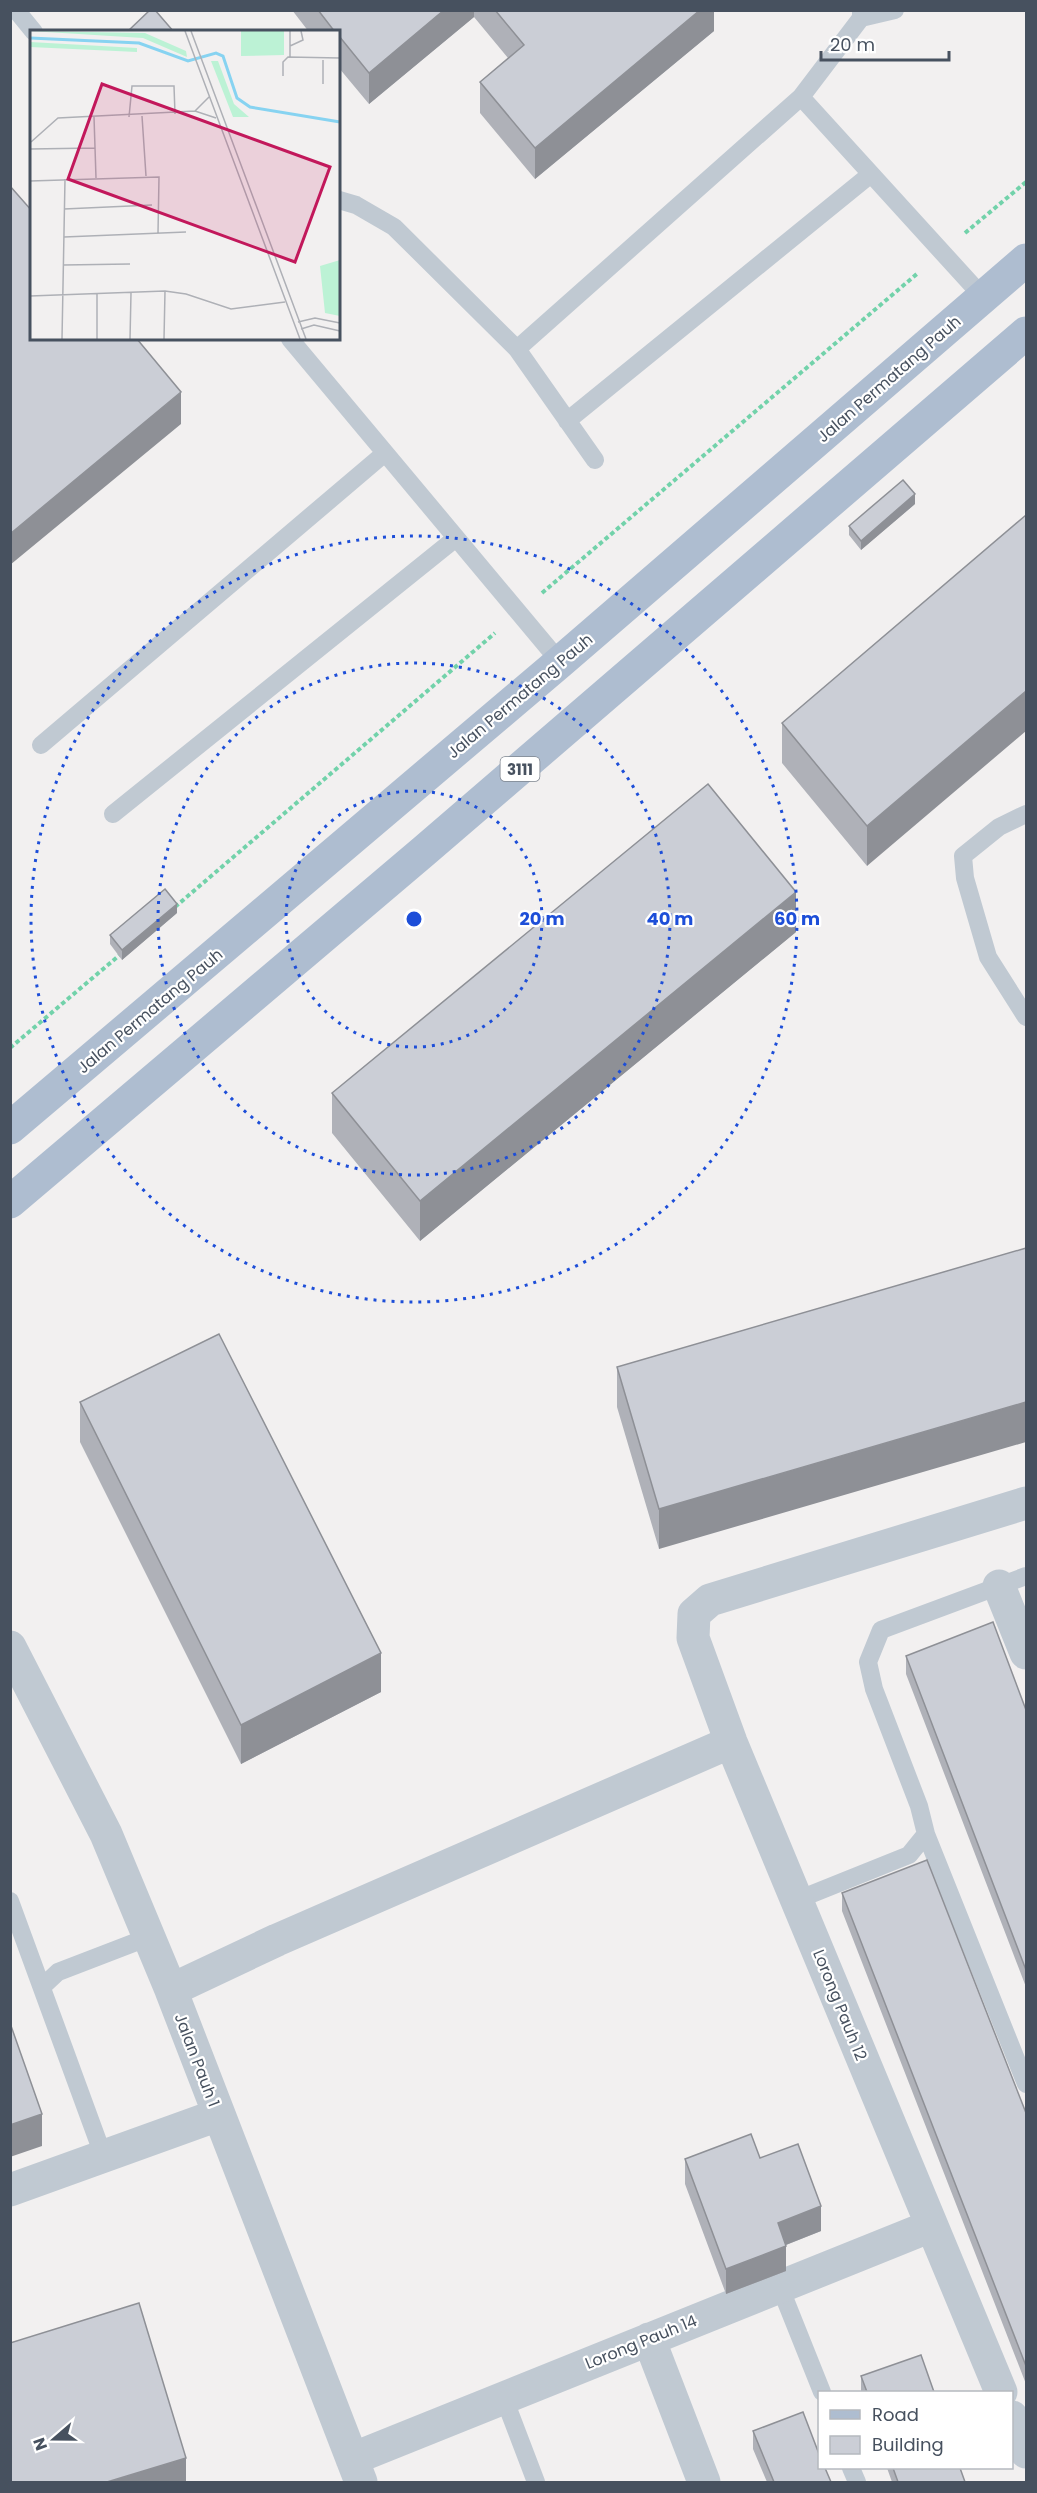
<svg xmlns="http://www.w3.org/2000/svg" width="1037" height="2493" font-family="Poppins,sans-serif">
	<style>
		.lines { fill: none; stroke-linecap: round; stroke-linejoin: round }
		.path { stroke: #72d2aa; stroke-width: 4; stroke-dasharray: 4.5 3; stroke-linecap: butt }
		.lane { stroke: #c0c9d2; stroke-width: 18 }
		.street { stroke: #c0c9d2; stroke-width: 33 }
		.primary { stroke: #aebdd0; stroke-width: 33 }
		.wall { fill: #afb1b8 }
		.shaded-wall { fill: #8e9096 }
		.building { fill: #cbced6; stroke: #8e9096; stroke-width: 1.5 }
		.ring { fill: none; stroke: #1d4ed8; stroke-width: 3; stroke-dasharray: 3 6 }
		.labels { text-anchor: middle; dominant-baseline: central; stroke-width: 4.5; stroke-linejoin: round; paint-order: stroke }
		.shield { fill: #fff; stroke: #7e858f; stroke-width: 1.5 }
		.shield-label { font-size: 15px; font-weight: bold; fill: #47515f }
		.street-label { font-size: 16px; fill: #47515f; stroke: #fff }
		.inset-river { fill: none; stroke: #87d3f1; stroke-width: 3 }
		.inset-road { fill: none; stroke: #aeb0b6; stroke-width: 1.5 }
		.view { fill: #c2185b; fill-opacity: 0.15; stroke: #c2185b; stroke-width: 3 }
		.inset-edge { fill: none; stroke: #47515f; stroke-width: 3 }
		.centre { fill: #1d4ed8; stroke: #fff; stroke-width: 3 }
		.ring-label { font-size: 18px; text-anchor: middle; font-weight: bold; fill: #1d4ed8; stroke: #fff; stroke-width: 4.5; stroke-linejoin: round; paint-order: stroke }
	</style>
	<rect width="100%" height="100%" fill="#f2f0f0"/>
	<g class="lines">
		<path class="path" d="M965 233 1026 182
			M542 593 918 273
			M175 907 495 633
			M10 1048 122 953"/>
		<path class="lane" d="M16 10 34 32
			M861 18 895 10
			M801 97 983 297
			M339 200 356 205 394 227 517 349 595 460
			M290 339 560 662
			M517 349 801 97 861 18V10
			M567 421 871 174
			M41 745 385 453
			M113 814 456 538
			M1026 814 999 827 963 856 965 878 988 957 1026 1017
			M926 1834 1026 2084
			M797 1900 909 1855 926 1834 919 1806 874 1689 868 1662 881 1630 1026 1576
			M10 1901 103 2155
			M42 1987 58 1972 149 1937
			M780 2287 822 2392
			M504 2398 536 2482
			M851 2468 857 2482"/>
		<path class="street" d="M999 1586 1026 1653
			M10 1647 106 1834 171 1990 361 2482
			M171 1990 277 1940 731 1742
			M10 2190 218 2115
			M649 2339 704 2482
			M1001 2392 731 1742 693 1638 694 1614 710 1600 1026 1503
			M1012 2417 1026 2452
			M352 2459 931 2226"/>
		<path class="primary" d="M10 1128 560 662 1026 260
			M10 1202 424 851 1026 333"/>
	</g>
	<path class="wall" d="M292 10H714V31L535 179 480 113V82L508 58 474 17 369 104 339 68V32H309Z
		M915 504 861 550 849 535V526Z
		M1026 515 867 866 782 763V723Z
		M177 913 122 960 110 944V935Z
		M796 932 420 1241 332 1133V1093Z
		M1026 1248 659 1549 617 1407V1367Z
		M80 1402 381 1692 241 1764 80 1442Z
		M906 1656 1026 1710V1987L906 1674Z
		M842 1893 1026 2113V2384L842 1911Z
		M760 2158 821 2231 786 2245V2271L726 2294 685 2184V2159Z
		M861 2376 934 2392H861Z
		M753 2431 831 2482H767L753 2449Z
		M887 2468H960L965 2482H892Z"/>
	<path class="shaded-wall" d="M444 10H474V17L369 104V73Z
		M700 10H714V31L535 179V148Z
		M181 392V424L10 565V534Z
		M915 494V504L861 550V541Z
		M1026 691V731L867 866V826Z
		M796 892V932L420 1241V1201Z
		M177 904V913L122 960V950Z
		M1026 1402V1442L659 1549V1509Z
		M381 1653V1692L241 1764V1725Z
		M42 2114V2146L10 2157V2125Z
		M821 2206V2231L778 2248V2223Z
		M786 2246V2271L726 2294V2269Z
		M186 2458V2482H107Z"/>
	<path class="building" d="M150 10H155L174 32H127Z
		M318 10H444L369 73 339 36V32H335Z
		M495 10H700L535 148 480 82 524 45Z
		M10 186 32 211V339H137L181 392 10 534Z
		M903 480 915 494 861 541 849 526Z
		M1026 515V691L867 826 782 723Z
		M708 784 796 892 420 1201 332 1093Z
		M165 889 177 904 122 950 110 935Z
		M1026 1248V1402L659 1509 617 1367Z
		M219 1334 381 1653 241 1725 80 1402Z
		M993 1622 1026 1710V1970L906 1656Z
		M927 1860 1026 2113V2366L842 1893Z
		M10 2023 42 2114 10 2125Z
		M751 2134 760 2158 798 2144 821 2206 778 2223 786 2246 726 2269 685 2159Z
		M139 2303 186 2458 107 2482H10V2343Z
		M921 2355 934 2392H867L861 2376Z
		M803 2412 819 2454V2468H825L831 2482H774L753 2431Z
		M893 2468H960L965 2482H898Z"/>
	<g class="ring">
		<circle cx="414" cy="919" r="128"/>
		<circle cx="414" cy="919" r="256"/>
		<circle cx="414" cy="919" r="383"/>
	</g>
	<g class="labels">
		<rect class="shield" x="500.5" y="757" width="39" height="24" rx="4.5"/>
		<g class="shield-label">
			<text x="520" y="769">3111</text>
		</g>
		<g class="street-label">
			<text transform="translate(889 379) rotate(-41)">Jalan Permatang Pauh</text>
			<text transform="translate(520 696) rotate(-40)">Jalan Permatang Pauh</text>
			<text transform="translate(150 1011) rotate(-40)">Jalan Permatang Pauh</text>
			<text transform="translate(840 2005) rotate(68)">Lorong Pauh 12</text>
			<text transform="translate(197 2060) rotate(69)">Jalan Pauh 1</text>
			<text transform="translate(641 2342) rotate(-22)">Lorong Pauh 14</text>
		</g>
	</g>
	<g transform="translate(30 30)">
		<rect width="310" height="310" fill="#f2f0f0"/>
		<path d="M0 1 115 3 156 21 157 27 113 8ZM211 1H254V25L211 26ZM0 12 107 18V22L0 17ZM181 31H188L204 74 219 87H203ZM310 230V286L295 283 290 236Z" fill="#bcf2d5"/>
		<path class="inset-river" d="M0 8 109 13 158 31 186 23 193 26 207 68 220 77 310 92"/>
		<path class="inset-road" d="M155 1 270 309M161 1 276 309M260 16 273 10 271 1M260 27V1M293 30V54M253 46V32L258 27 310 28M165 81 179 67M112 86 116 146M64 87 66 148M99 87 102 56H144L145 84M1 112 28 88 165 81 186 88M0 119 65 118M0 151 129 147 128 203M34 179 122 175M34 207 156 202M33 235 100 234M0 266 135 261 156 264 201 279 255 272M268 292 285 288 310 293M271 299 284 295 310 301M32 309 35 149M67 309V264M100 309 101 263M134 309 135 261"/>
		<path class="view" d="M72 54 300 137 265 232 38 149Z"/>
		<rect width="310" height="310" class="inset-edge"/>
	</g>
	<circle cx="414" cy="919" r="9" class="centre"/>
	<g class="ring-label">
		<text x="542" y="925">20 m</text>
		<text x="670" y="925">40 m</text>
		<text x="797" y="925">60 m</text>
	</g>
	<rect width="1037" height="2493" fill="none" stroke="#47515f" stroke-width="24"/>
	<rect x="818" y="2391" width="195" height="78" fill="#ffffff" stroke="#b5b9bf" stroke-width="1.5"/>
	<rect x="830" y="2410" width="30" height="9" fill="#aebdd0" stroke="#b5b9bf" stroke-width="1.5"/>
	<text x="872" y="2421" font-size="18" fill="#47515f">Road</text>
	<rect x="830" y="2436" width="30" height="18" fill="#cbced6" stroke="#b5b9bf" stroke-width="1.5"/>
	<text x="872" y="2451" font-size="18" fill="#47515f">Building</text>
	<g transform="translate(54 2439) rotate(250)" stroke="#ffffff" stroke-width="4.5" paint-order="stroke">
	<path d="M0-4.5L10 22L0 15L-10 22Z" fill="#47515f"/>
	<text y="-9" font-size="16" font-weight="bold" text-anchor="middle" fill="#47515f">N</text>
	</g>
	<path d="M821 51v9h128v-9" fill="none" stroke="#47515f" stroke-width="3"/>
	<text x="830" y="51" font-size="18" fill="#47515f" stroke="#ffffff" stroke-width="4.5" paint-order="stroke">20 m</text>
</svg>
